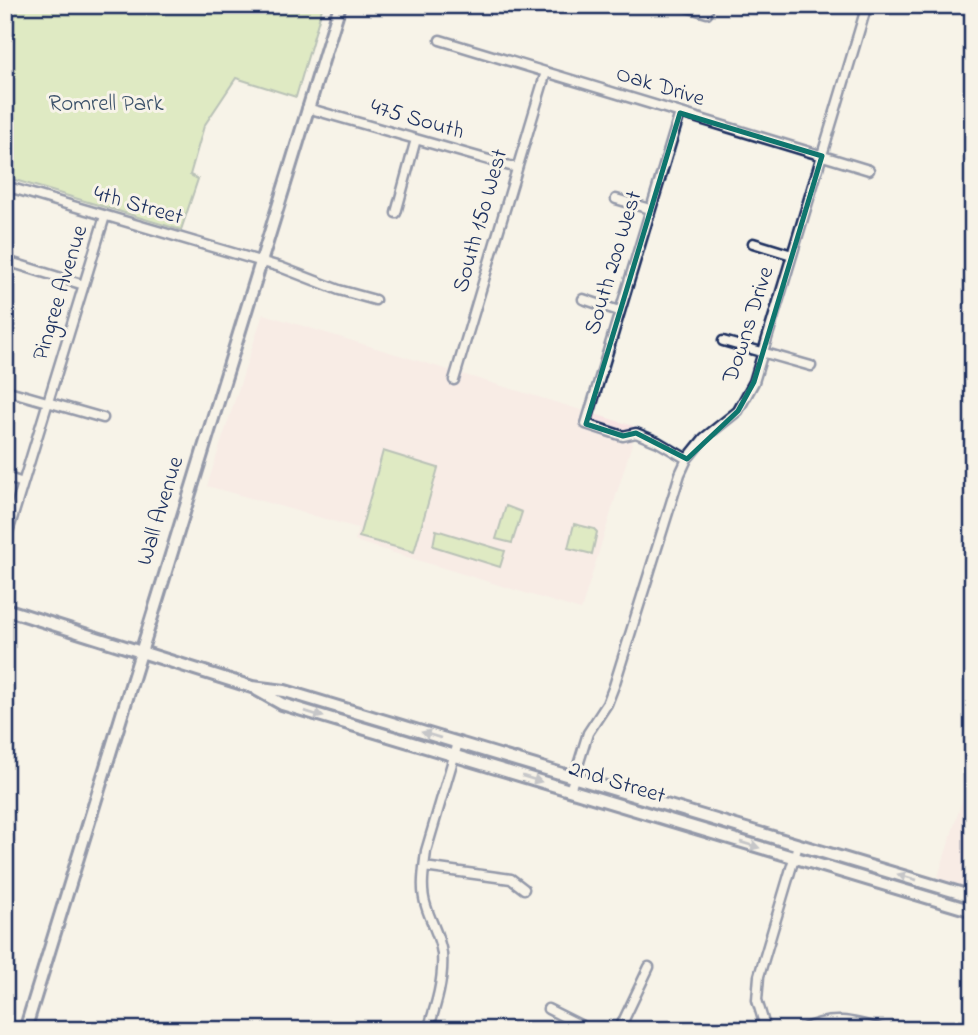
<svg xmlns="http://www.w3.org/2000/svg" width="978" height="1035" font-family="'Indie Flower',sans-serif">
	<style>
		.built { fill: #f8e4e3 }
		.green { fill: #c0df98; stroke: #6e877b; stroke-width: 2 }
		.lines { fill: none; stroke-linecap: round; stroke-linejoin: round }
		.street-casing { stroke: #1b2f5e; stroke-width: 13 }
		.secondary-casing { stroke: #1b2f5e; stroke-width: 16 }
		.street { stroke: #f7f3e8; stroke-width: 8 }
		.secondary { stroke: #f7f3e8; stroke-width: 10 }
		.oneway { fill: #8991a3 }
		.marked { fill: none; stroke: #0f766e; stroke-width: 5; stroke-linejoin: round }
		.labels { text-anchor: middle; dominant-baseline: central; stroke-width: 6; stroke-linejoin: round; paint-order: stroke }
		.street-label { font-size: 23px; fill: #1b2f5e; stroke: #f7f3e8 }
		.park-label { font-size: 23px; fill: #3c526a; stroke: #f7f3e8 }
	</style>
	<rect width="100%" height="100%" fill="#f7f3e8"/>
	<filter id="ink" filterUnits="userSpaceOnUse"><feTurbulence type="fractalNoise" baseFrequency=".0143" numOctaves="2"/><feDisplacementMap in="SourceGraphic" scale="14" xChannelSelector="R" yChannelSelector="G"/><feConvolveMatrix kernelMatrix="1 2 1 2 8 2 1 2 1" color-interpolation-filters="sRGB"/></filter>
	<g filter="url(#ink)">
		<path class="built" d="M263 314 637 427 581 610 355 541 358 528 207 486Z
			M973 766V894L936 883Z"/>
		<path class="green" d="M5 5H323L296 97 236 78 204 126 190 175 198 179 181 230 5 177Z
			M383 451 438 468 414 552 359 537Z
			M506 506 522 512 512 543 496 539Z
			M574 524 594 529 597 532 592 554 568 548Z
			M436 530 505 551 500 567 433 546Z"/>
		<g class="lines">
			<defs>
				<path id="street" d="M680 5 707 13 709 5
					M440 40 869 170
					M307 108 517 168
					M680 113 586 424 623 436 636 433 658 442 687 459
					M5 186 280 267 339 290 375 300
					M616 199 650 209
					M396 213 416 139
					M753 243 792 255
					M13 263 84 285
					M583 299 619 311
					M723 341 811 366
					M454 380 546 72
					M5 390 103 418
					M5 477 23 483
					M5 542 105 216
					M570 791 588 733 607 704 614 686 680 474 687 459 704 438 738 411 754 382 867 5
					M424 867 511 879 524 889
					M548 1009 590 1030
					M428 1030C436 1005 444 980 442 954 440 936 431 923 426 906 420 888 424 870 426 851L458 743
					M619 1030 649 967
					M766 1030 757 1000 759 976 798 845
					M801 1030C831 1015 853 1021 883 1030"/>
				<path id="secondary" d="M5 609 252 687 285 691 973 897
					M257 690 282 704 973 911
					M25 1030 340 5"/>
			</defs>
			<use href="#street" class="street-casing"/>
			<use href="#secondary" class="secondary-casing"/>
			<use href="#street" class="street"/>
			<use href="#secondary" class="secondary"/>
		</g>
		<defs><path id="oneway-solid" d="M-6-.8H1V-3.2L6.5 0L1 3.2V.8H-6Z" transform="scale(1.75)"/></defs>
		<g class="oneway">
			<use href="#oneway-solid" transform="translate(314 714) rotate(17)"/>
			<use href="#oneway-solid" transform="translate(431 735) rotate(-163)"/>
			<use href="#oneway-solid" transform="translate(532 779) rotate(17)"/>
			<use href="#oneway-solid" transform="translate(750 845) rotate(17)"/>
			<use href="#oneway-solid" transform="translate(907 877) rotate(-163)"/>
		</g>
	</g>
	<path d="M0 0H978V1035H0ZM680 113 822 156 754 382 738 411 687 459 636 433 623 436 586 424Z" fill="#f7f3e8" fill-opacity=".55" fill-rule="evenodd"/>
	<path class="marked" d="M680 113 822 156 754 382 738 411 687 459 636 433 623 436 586 424Z"/>
	<g class="labels">
		<g class="street-label">
			<text transform="translate(660 87) rotate(17)">Oak Drive</text>
			<text transform="translate(417 120) rotate(16)">475 South</text>
			<text transform="translate(138 206) rotate(16)">4th Street</text>
			<text transform="translate(481 221) rotate(-74)">South 150 West</text>
			<text transform="translate(614 263) rotate(-73)">South 200 West</text>
			<text transform="translate(61 293) rotate(-73)">Pingree Avenue</text>
			<text transform="translate(749 325) rotate(-72)">Downs Drive</text>
			<text transform="translate(161 511) rotate(-73)">Wall Avenue</text>
			<text transform="translate(617 783) rotate(17)">2nd Street</text>
		</g>
		<g class="park-label">
			<text x="106" y="104">Romrell Park</text>
		</g>
	</g>
	<rect width="978" height="1035" fill="none" stroke="#f7f3e8" stroke-width="28"/>
	<rect x="14" y="14" width="950" height="1007" fill="none" stroke="#1b2f5e" stroke-width="2.5" filter="url(#ink)"/>
</svg>
